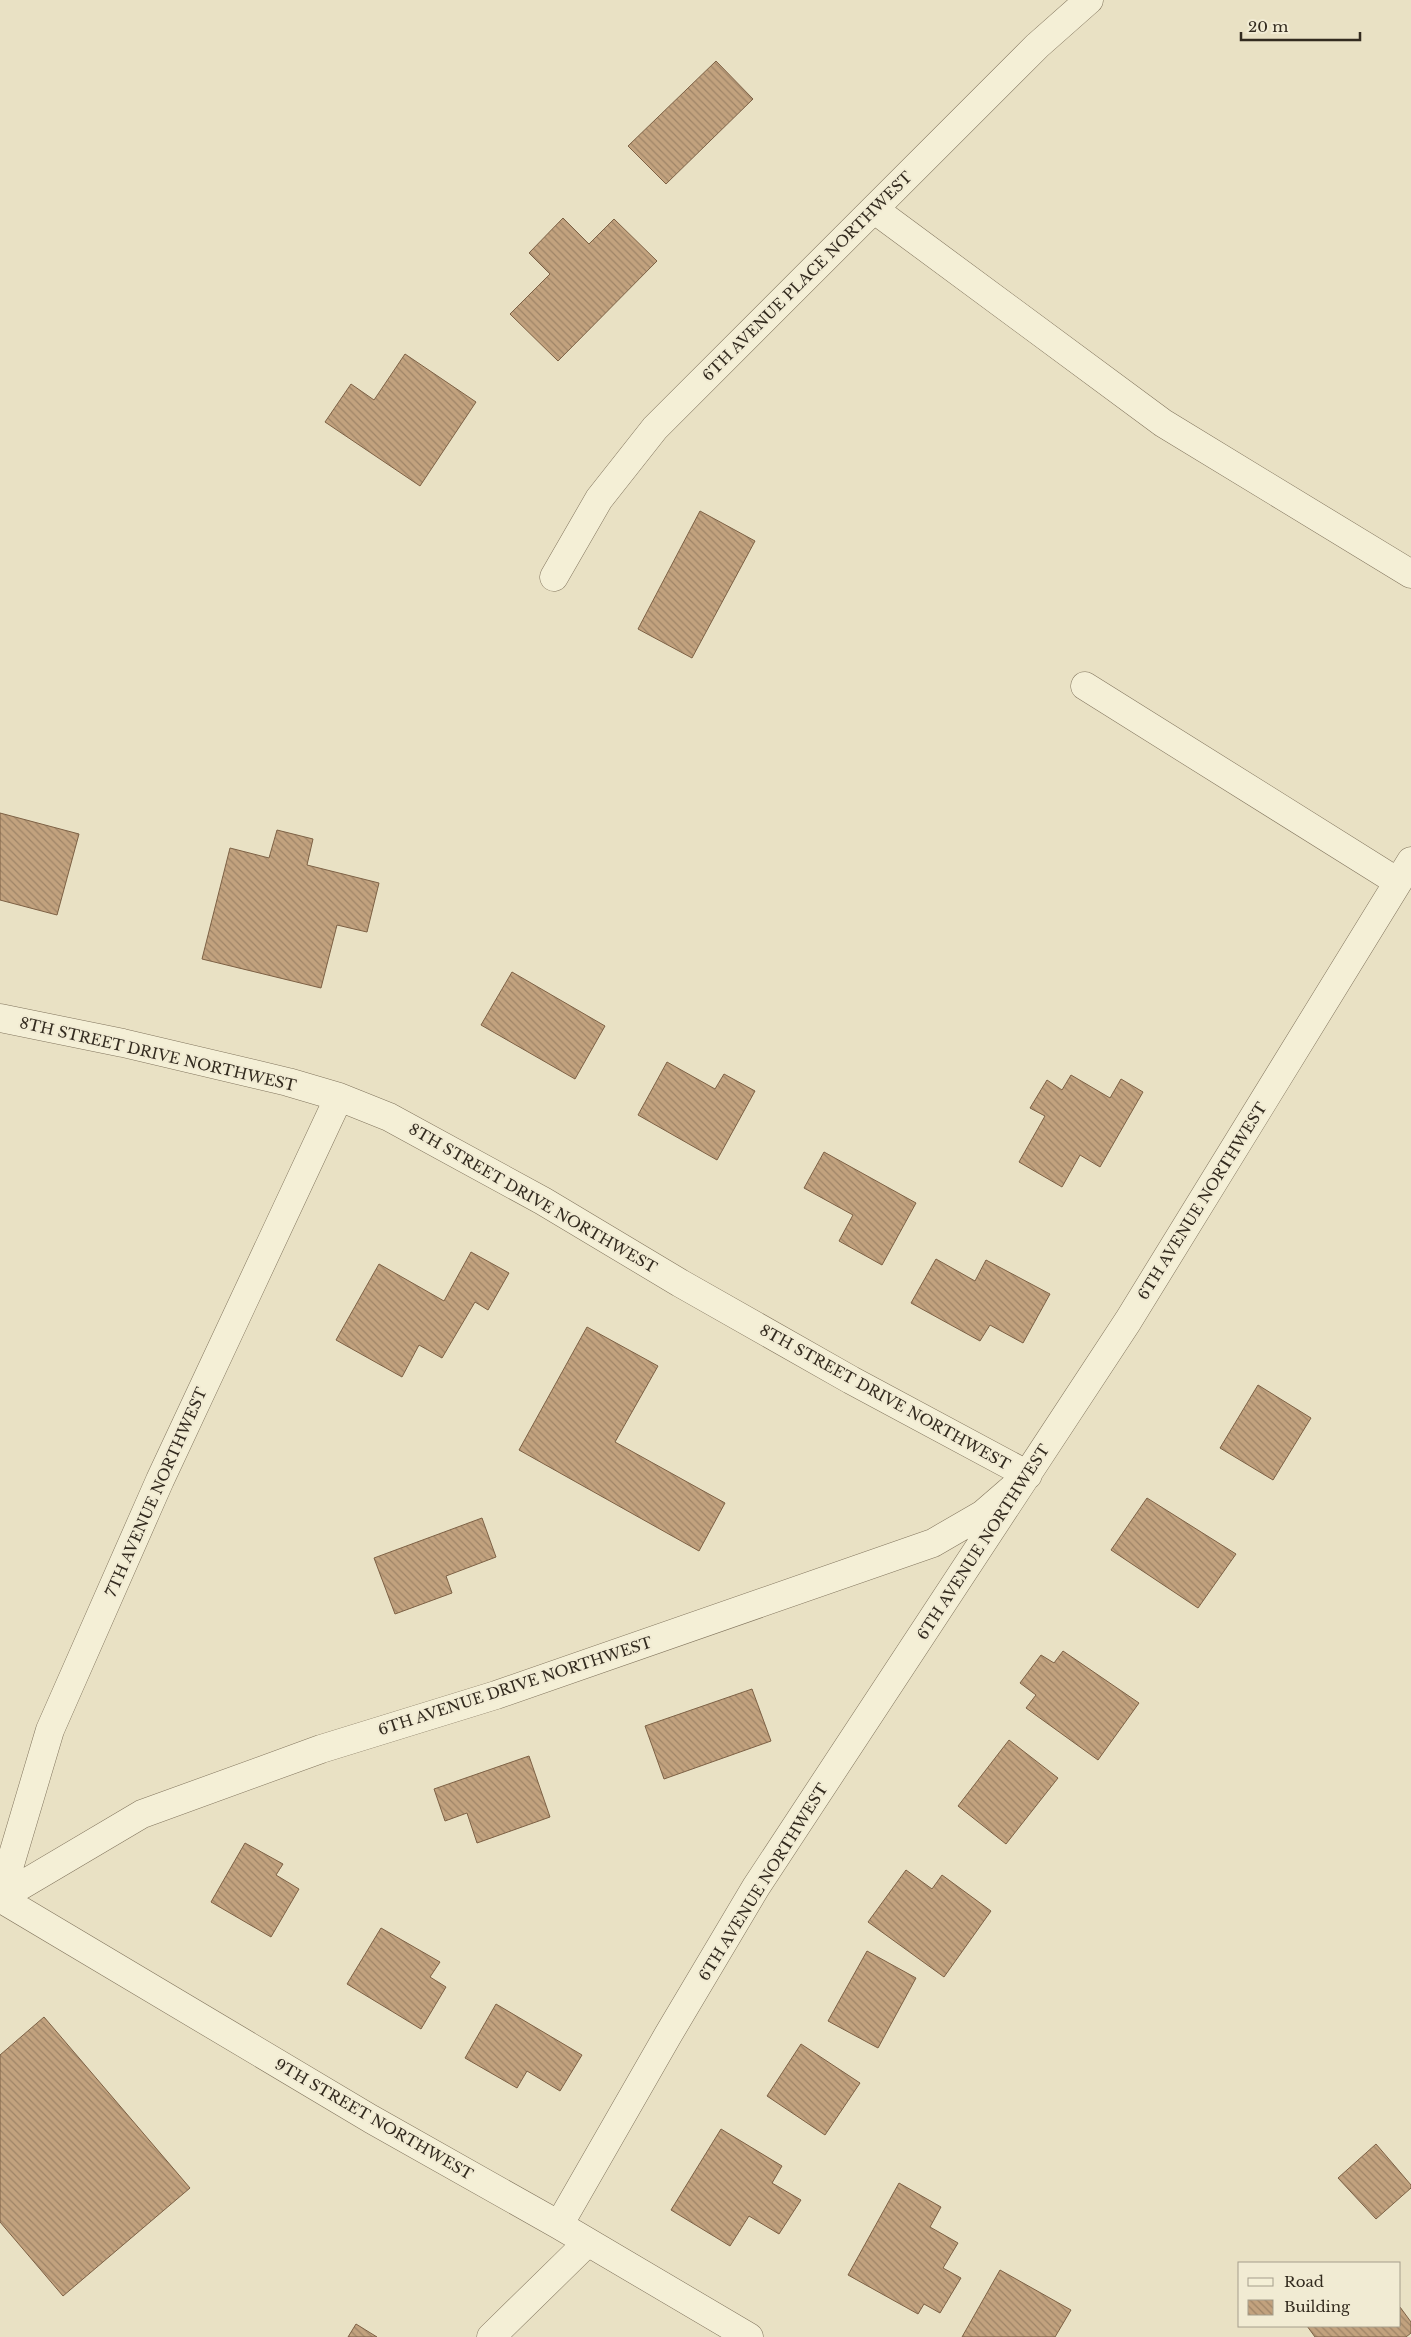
<svg xmlns="http://www.w3.org/2000/svg" width="1411" height="2337" font-family="'Libre Baskerville',serif">
	<style>
		.building { fill: url(#building-back-hatch); stroke: #7d6145 }
		.lines { fill: none; stroke-linecap: round; stroke-linejoin: round }
		.minor-casing { stroke: #81745d; stroke-width: 29 }
		.minor { stroke: #f4efd6; stroke-width: 28 }
		.labels { text-anchor: middle; dominant-baseline: central; stroke-width: 4; stroke-linejoin: round; paint-order: stroke }
		.street-label { font-size: 15px; fill: #332b1f; stroke: #f1ebd3 }
	</style>
	<defs>
		<pattern id="building-back-hatch" width="6" height="6" patternUnits="userSpaceOnUse" patternTransform="scale(1.25)"><rect width="6" height="6" fill="#c2a27e"/><path d="M-1 5l2 2M0 0l6 6M5-1l2 2" fill="none" stroke="#9e8467"/></pattern>
	</defs>
	<rect width="100%" height="100%" fill="#e9e1c4"/>
	<path class="building" d="M716 61 753 99 666 184 628 146Z
		M563 218 589 244 614 219 657 261 558 361 510 314 550 274 529 253Z
		M405 354 476 402 420 486 325 422 351 384 374 400Z
		M700 511 755 541 692 658 638 629Z
		M0 813 79 834 57 915 0 900Z
		M277 830 313 839 307 865 379 883 367 932 337 925 321 988 202 959 230 848 269 858Z
		M512 972 605 1026 575 1079 481 1025Z
		M667 1062 715 1089 724 1074 755 1091 717 1160 638 1115Z
		M1071 1075 1110 1098 1121 1079 1143 1092 1100 1167 1080 1155 1062 1187 1019 1162 1045 1116 1030 1108 1047 1080 1062 1090Z
		M824 1152 916 1203 882 1265 839 1241 853 1215 804 1188Z
		M471 1252 509 1273 488 1310 475 1302 442 1358 419 1345 402 1377 336 1340 379 1264 444 1301Z
		M936 1259 975 1281 986 1260 1050 1294 1023 1343 990 1325 980 1341 911 1303Z
		M587 1327 658 1366 615 1442 725 1503 699 1551 519 1450Z
		M1258 1385 1311 1418 1273 1480 1220 1448Z
		M1147 1498 1236 1554 1198 1608 1111 1550Z
		M482 1518 496 1557 446 1576 452 1593 395 1614 374 1558Z
		M1063 1651 1139 1703 1098 1760 1026 1708 1036 1695 1020 1683 1041 1655 1054 1663Z
		M752 1689 771 1741 664 1779 645 1726Z
		M1009 1740 1058 1778 1006 1844 958 1806Z
		M529 1756 550 1817 477 1843 467 1813 445 1821 434 1789Z
		M245 1843 283 1864 276 1875 299 1889 271 1937 211 1902Z
		M906 1870 932 1889 942 1875 991 1911 944 1977 868 1922Z
		M381 1928 440 1962 430 1977 446 1987 421 2029 347 1984Z
		M867 1951 916 1978 878 2048 828 2021Z
		M496 2004 582 2055 560 2091 527 2071 517 2088 465 2058Z
		M44 2017 190 2188 63 2296 0 2222V2055Z
		M801 2044 860 2083 825 2135 767 2096Z
		M721 2129 782 2166 772 2183 801 2200 779 2234 749 2216 730 2246 671 2210Z
		M1376 2144 1411 2185V2188L1376 2219 1338 2178Z
		M899 2183 941 2207 930 2227 958 2243 943 2268 961 2278 940 2313 924 2304 918 2314 848 2275Z
		M1000 2270 1071 2310 1055 2337H962Z
		M1400 2307 1411 2322V2333L1406 2337H1315L1307 2326H1400Z
		M356 2324 377 2337H348Z"/>
	<g class="lines">
		<defs>
			<path id="minor" d="M875 210 1163 423 1411 574
				M554 577 599 499 655 428 1037 46 1089 0
				M1085 686 1398 882
				M0 1018 123 1043 288 1082 339 1097 389 1117 543 1201 680 1283 851 1380 1028 1475 983 1514 933 1543 496 1695 321 1749 142 1814 0 1898
				M0 1898 50 1730 160 1480 339 1097
				M0 1898 371 2119 559 2225 749 2337
				M559 2225 668 2035 756 1887 1128 1321 1411 861
				M491 2337 588 2242"/>
		</defs>
		<use href="#minor" class="minor-casing"/>
		<use href="#minor" class="minor"/>
	</g>
	<g class="labels">
		<g class="street-label">
			<text transform="translate(807 276) rotate(-45)">6TH AVENUE PLACE NORTHWEST</text>
			<text transform="translate(158 1054) rotate(13)">8TH STREET DRIVE NORTHWEST</text>
			<text transform="translate(533 1198) rotate(30)">8TH STREET DRIVE NORTHWEST</text>
			<text transform="translate(1202 1201) rotate(-58)">6TH AVENUE NORTHWEST</text>
			<text transform="translate(885 1397) rotate(29)">8TH STREET DRIVE NORTHWEST</text>
			<text transform="translate(156 1492) rotate(-66)">7TH AVENUE NORTHWEST</text>
			<text transform="translate(983 1542) rotate(-57)">6TH AVENUE NORTHWEST</text>
			<text transform="translate(515 1686) rotate(-18)">6TH AVENUE DRIVE NORTHWEST</text>
			<text transform="translate(763 1882) rotate(-58)">6TH AVENUE NORTHWEST</text>
			<text transform="translate(374 2119) rotate(30)">9TH STREET NORTHWEST</text>
		</g>
	</g>
	<rect x="1238" y="2262" width="162" height="65" fill="#f1ebd3" stroke="#a59e8b"/>
	<rect x="1248" y="2278" width="25" height="8" fill="#f4efd6" stroke="#a59e8b"/>
	<text x="1284" y="2287" font-size="15" fill="#332b1f">Road</text>
	<rect x="1248" y="2300" width="25" height="15" fill="url(#building-back-hatch)" stroke="#a59e8b"/>
	<text x="1284" y="2312" font-size="15" fill="#332b1f">Building</text>
	<path d="M1241 32v8h119v-8" fill="none" stroke="#332b1f" stroke-width="2.5"/>
	<text x="1248" y="32" font-size="15" fill="#332b1f" stroke="#f1ebd3" stroke-width="4" paint-order="stroke">20 m</text>
</svg>
